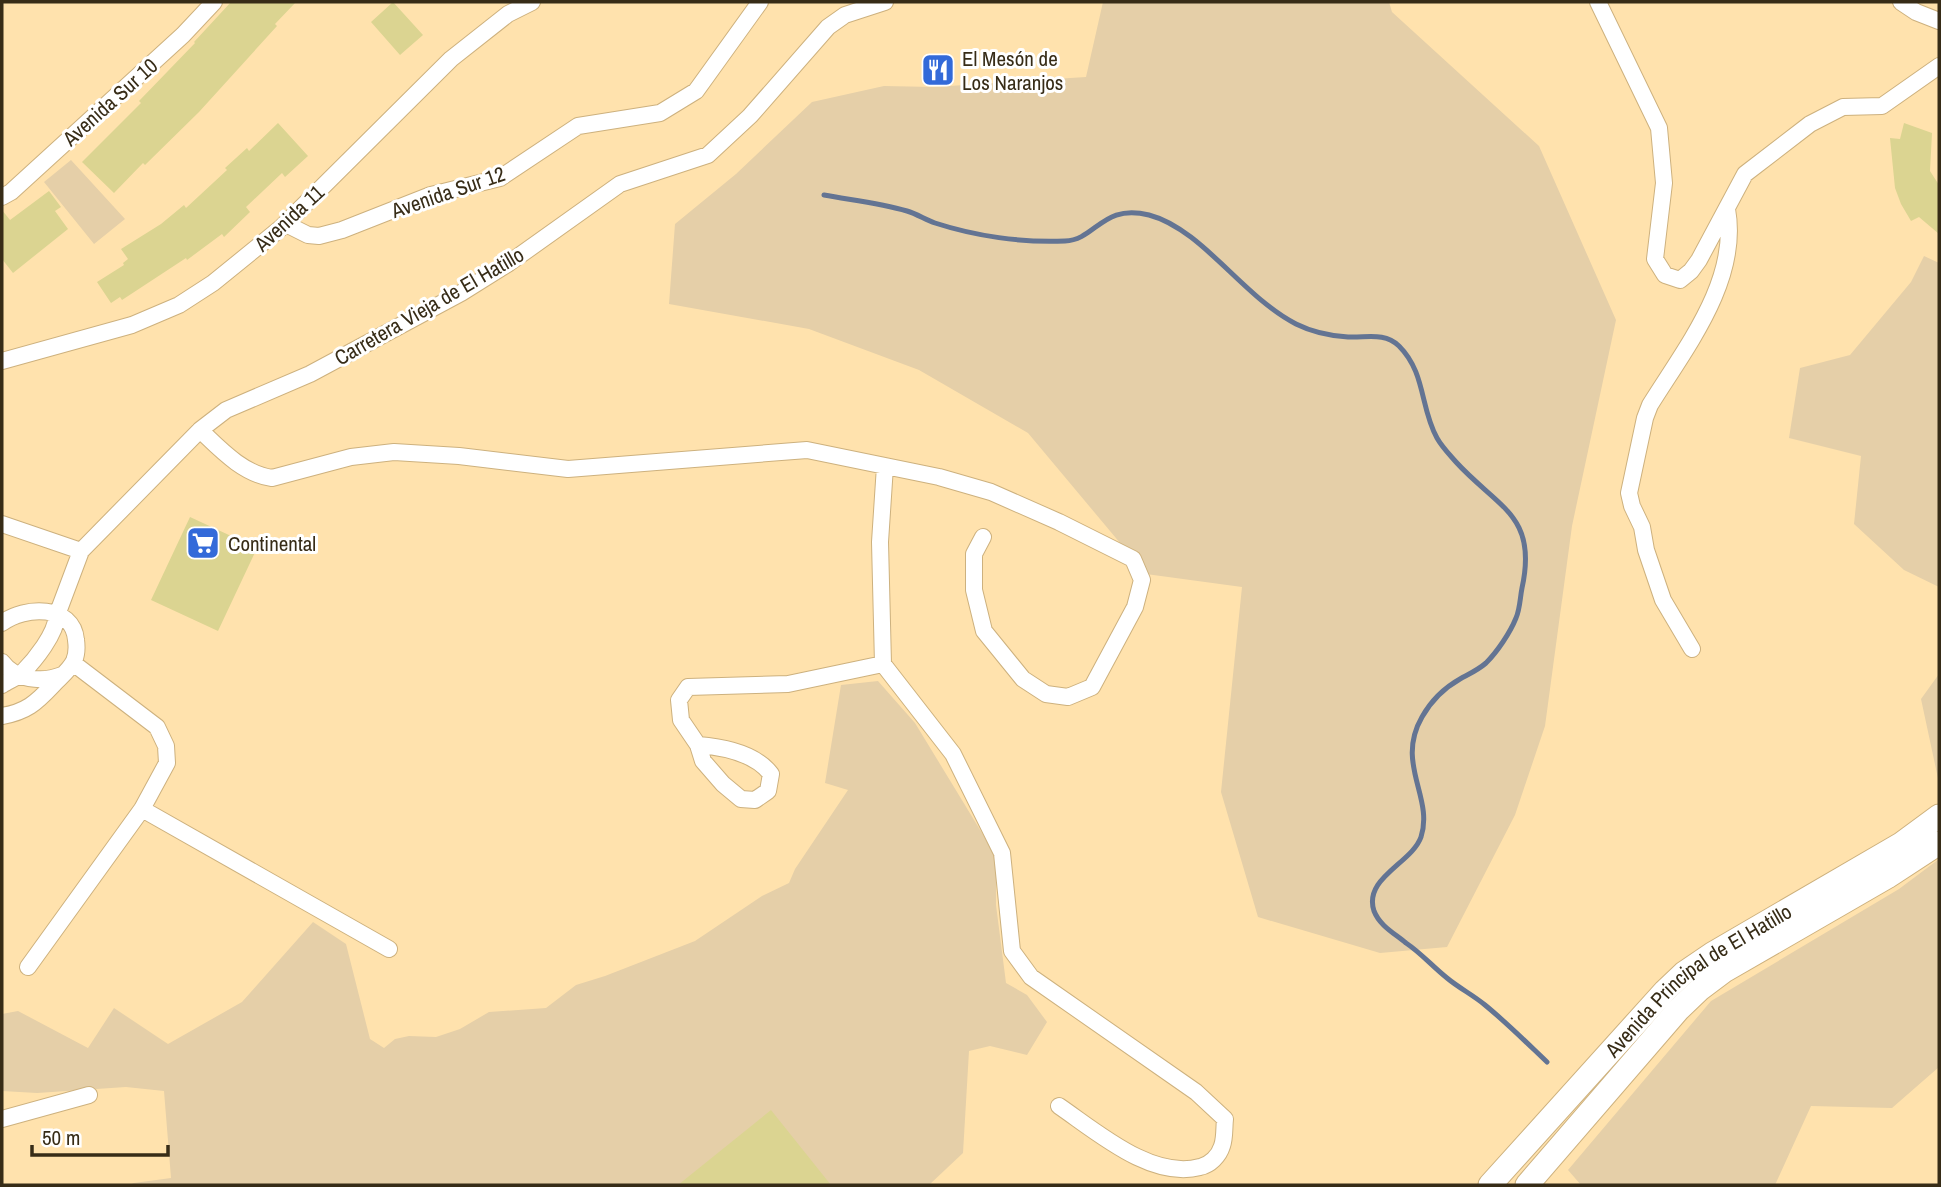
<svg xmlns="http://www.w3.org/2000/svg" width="1941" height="1187" font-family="'Archivo Narrow',sans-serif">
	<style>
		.green { fill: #e5cfa8 }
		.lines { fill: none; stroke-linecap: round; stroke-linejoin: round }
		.stream { stroke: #637493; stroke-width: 5 }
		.building { fill: #dbd491 }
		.minor-casing { stroke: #cdb17e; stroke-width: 18 }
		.secondary-casing { stroke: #cdb17e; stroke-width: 25 }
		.minor { stroke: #fff; stroke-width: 16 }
		.secondary { stroke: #fff; stroke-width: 23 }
		.labels { text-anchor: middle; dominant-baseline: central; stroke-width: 6; stroke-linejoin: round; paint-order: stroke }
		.poi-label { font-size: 21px; fill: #372c17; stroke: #fff; text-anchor: start }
		.street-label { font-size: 21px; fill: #372c17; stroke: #fff }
	</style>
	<rect width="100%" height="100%" fill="#ffe2ad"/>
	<path class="green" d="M1103 2H1389L1392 12 1539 146 1616 320 1572 526 1545 726 1515 815 1447 947 1380 953 1258 917 1221 792 1242 587 1146 574 1028 433 919 370 809 329 669 304 675 224 736 174 812 102 884 86 934 87 1086 77Z
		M71 160 125 219 94 244 44 182Z
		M1924 256 1939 263V587L1904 570 1854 524 1861 456 1789 438 1800 368 1850 355 1911 282Z
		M1939 674V783L1921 699Z
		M878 681 915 723 996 856V905L1006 983 1027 995 1047 1022 1027 1055 990 1046 969 1051 963 1153 929 1185H129L134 1183 171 1178 164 1091 126 1087 37 1093 2 1091V1014L18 1011 88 1048 114 1008 168 1044 242 1002 313 922 346 944 370 1039 384 1048 395 1039 409 1036 436 1037 460 1029 489 1012 546 1008 576 985 605 976 695 941 762 896 789 883 795 869 848 790 825 783 841 685Z
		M1939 859V1067L1892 1108 1811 1106 1775 1185H1581L1568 1170 1711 1001 1899 889Z"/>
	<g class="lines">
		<path class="stream" d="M824 195C851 200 880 203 907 211 917 214 926 220 935 223 975 236 1022 243 1065 241 1096 240 1102 203 1149 215 1202 229 1243 297 1296 324 1312 332 1331 336 1348 337 1367 338 1384 332 1399 346 1426 373 1420 408 1437 438 1442 447 1449 454 1456 462 1498 508 1538 515 1522 588 1520 598 1520 609 1516 618 1510 633 1497 652 1486 663 1478 670 1469 674 1460 679 1444 688 1431 701 1422 717 1395 764 1434 797 1421 837 1412 863 1363 878 1374 911 1380 926 1394 933 1406 943 1421 953 1433 967 1447 978 1459 988 1473 995 1485 1005 1507 1023 1527 1043 1547 1062"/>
	</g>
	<path class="building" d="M231 2H296L275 24 277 26 199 112 145 165 143 163 114 193 82 162 141 103 139 101 195 43 194 42Z
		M393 2 423 35 400 55 371 22Z
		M278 123 308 156 285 177 282 173 246 207 250 212 224 237 222 234 187 260 186 258 122 300 120 297 111 303 97 282 124 265 123 263 128 259 121 249 161 224 184 205 186 208 227 170 225 168 247 148 249 151Z
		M1904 123 1932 133 1930 171 1939 185V234L1919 217 1911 221 1901 204 1895 188 1890 138 1900 139Z
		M49 191 61 207 55 211 68 229 13 273 2 259V210L10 220Z
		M190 517 257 548 218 631 151 600Z
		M771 1110 831 1185H678Z"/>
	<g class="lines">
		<defs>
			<path id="minor" d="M1598 2 1659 128 1664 183 1655 259 1665 275 1680 280 1691 271 1699 260 1745 174 1810 124 1843 107 1882 106 1939 66
				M1901 2 1916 12 1939 21
				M2 197 11 192 183 35 214 2
				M286 224 308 235 319 236 342 230 431 195 500 178 578 126 660 113 696 91 760 2
				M2 361 132 325 179 305 213 283 282 227 451 59 508 14 532 2
				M200 430C220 449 243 474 272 478L351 457 394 452 459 456 568 469 807 450 939 477 991 492 1059 522 1133 559 1142 580 1135 607 1092 687 1068 697 1046 694 1023 679 984 631 974 590V554L983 537
				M885 466 880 542 883 664 953 754 1002 853 1012 951 1031 977 1196 1092 1225 1119C1224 1127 1225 1138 1222 1146 1219 1156 1210 1165 1200 1167 1152 1180 1097 1132 1059 1106
				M2 524 81 551
				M2 623C24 606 73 604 76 640 77 647 77 654 74 661 69 671 59 678 52 686 36 703 26 712 2 716
				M1692 649 1663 600 1646 550 1642 527 1632 506 1629 493 1645 418 1650 405C1686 347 1740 280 1727 209
				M2 662C15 680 42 683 62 675
				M2 685C8 681 16 678 22 673 35 660 56 634 57 615L81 551 200 430 226 410 310 374 461 293 509 263 620 184 708 155 750 116 828 27 845 15 885 2
				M698 745C724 747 755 753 771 774L768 791 755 800 741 799 723 784 703 761 698 745 681 720 679 700 688 687 788 684 883 664
				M142 809 389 949
				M28 967 142 809 167 763 166 746 157 727 73 663
				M2 1119 89 1095"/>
			<g id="secondary">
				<path id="s1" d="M1490 1185 1665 991 1684 973 1712 954 1901 844 1939 816"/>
				<path d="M1527 1185 1678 1010 1700 989 1724 971 1887 877 1939 843"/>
			</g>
		</defs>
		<use href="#minor" class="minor-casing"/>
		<use href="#secondary" class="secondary-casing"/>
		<use href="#minor" class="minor"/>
		<use href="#secondary" class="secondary"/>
	</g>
	<defs>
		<symbol id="restaurant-square" viewBox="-11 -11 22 22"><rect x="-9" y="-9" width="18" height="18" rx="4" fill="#336ad9" stroke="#fff"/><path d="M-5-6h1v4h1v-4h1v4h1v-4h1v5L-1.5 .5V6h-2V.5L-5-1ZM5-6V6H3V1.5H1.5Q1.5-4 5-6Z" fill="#fff"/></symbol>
		<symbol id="supermarket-square" viewBox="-11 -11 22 22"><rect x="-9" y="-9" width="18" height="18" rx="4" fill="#336ad9" stroke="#fff"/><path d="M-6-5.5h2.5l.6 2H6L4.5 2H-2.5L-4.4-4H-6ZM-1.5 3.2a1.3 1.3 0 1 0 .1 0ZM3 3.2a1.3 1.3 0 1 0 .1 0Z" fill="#fff"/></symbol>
	</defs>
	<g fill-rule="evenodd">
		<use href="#restaurant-square" x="919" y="51" width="38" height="38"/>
		<use href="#supermarket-square" x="184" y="524" width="38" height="38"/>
	</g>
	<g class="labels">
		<g class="poi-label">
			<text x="962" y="58">El Mesón de<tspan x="962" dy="24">Los Naranjos</tspan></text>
			<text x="228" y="543">Continental</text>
		</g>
		<g class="street-label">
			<text transform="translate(110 102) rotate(-42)">Avenida Sur 10</text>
			<text transform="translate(448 192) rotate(-19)">Avenida Sur 12</text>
			<text transform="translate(289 218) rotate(-43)">Avenida 11</text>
			<text transform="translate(429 306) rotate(-30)">Carretera Vieja de El Hatillo</text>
			<text stroke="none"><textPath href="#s1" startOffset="294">Avenida Principal de El Hatillo</textPath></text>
		</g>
	</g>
	<rect width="1941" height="1187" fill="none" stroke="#372c17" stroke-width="7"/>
	<path d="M32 1145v10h136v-10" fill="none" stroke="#372c17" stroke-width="3.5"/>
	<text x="42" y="1145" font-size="21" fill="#372c17" stroke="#ffffff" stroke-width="5" paint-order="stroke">50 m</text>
</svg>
